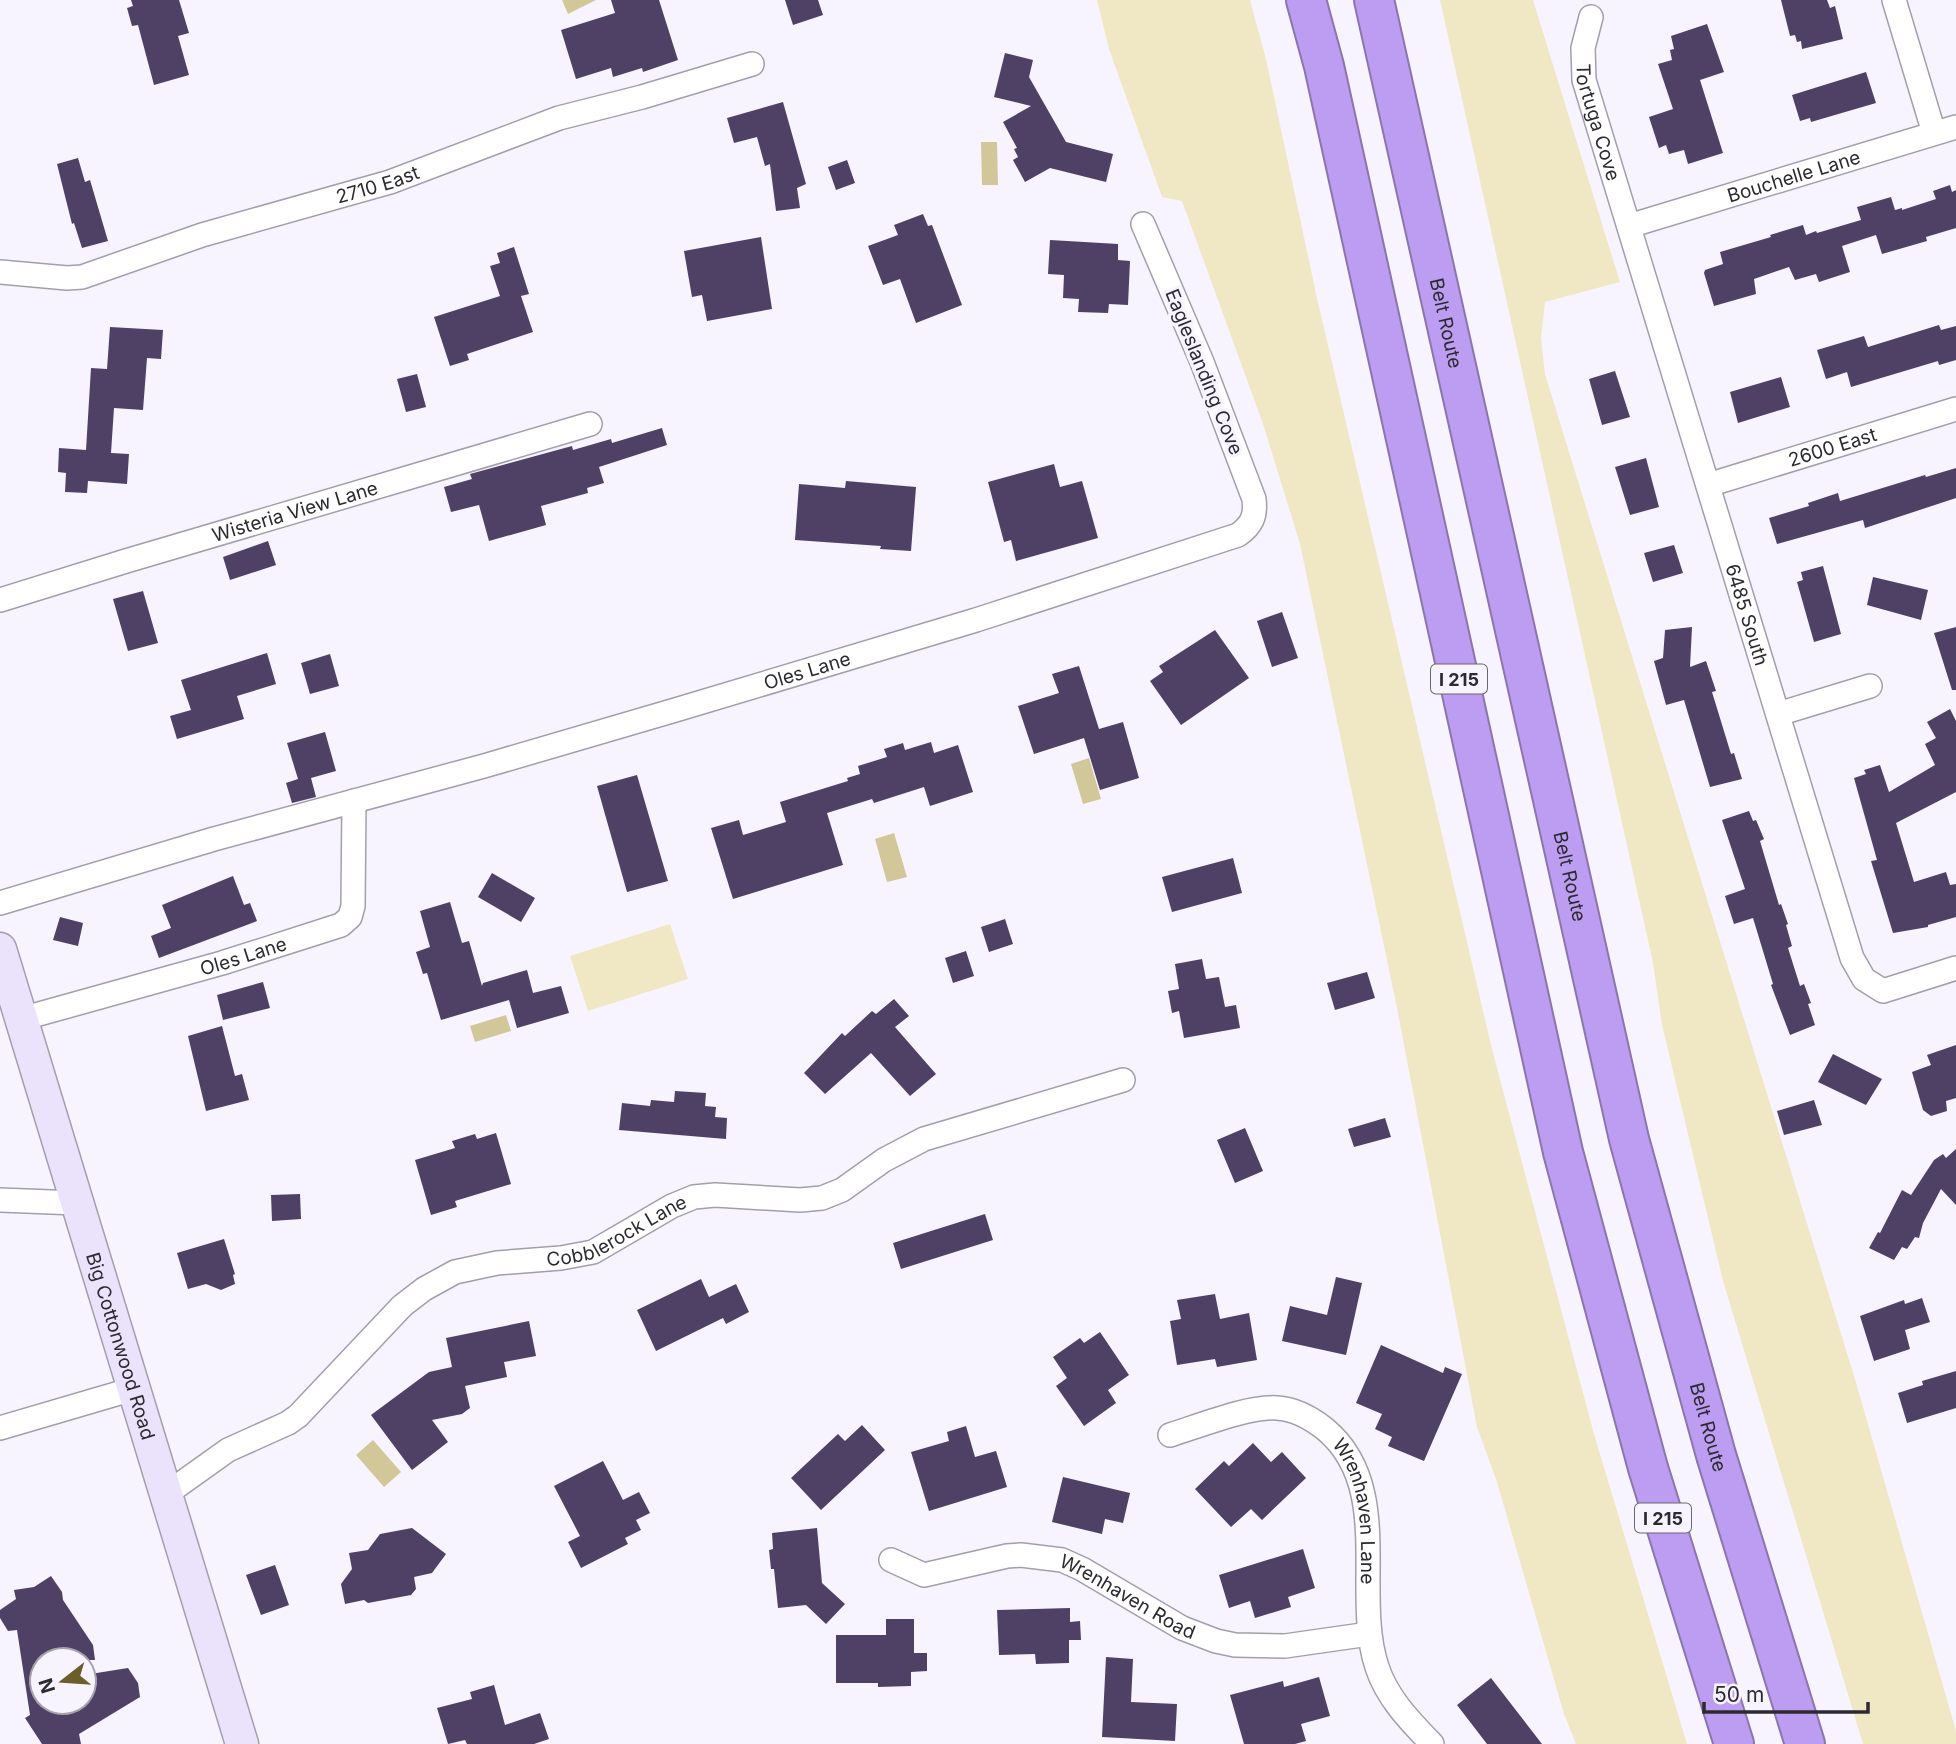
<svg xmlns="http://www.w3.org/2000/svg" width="1956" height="1744" font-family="Inter,sans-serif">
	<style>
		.green { fill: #f0e8c5 }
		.water { fill: #d2c799 }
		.building { fill: #4e4165 }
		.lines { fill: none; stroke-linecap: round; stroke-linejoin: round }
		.minor-casing { stroke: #a39eae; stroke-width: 26 }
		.secondary-casing { stroke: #a39eae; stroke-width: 35 }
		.motorway-casing { stroke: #8a75ad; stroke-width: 42 }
		.minor { stroke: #fff; stroke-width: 23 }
		.secondary { stroke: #ebe2fb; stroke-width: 32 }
		.motorway { stroke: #bc9df1; stroke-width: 38 }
		.labels { text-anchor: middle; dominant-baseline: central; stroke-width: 7; stroke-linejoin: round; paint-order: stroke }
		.shield { fill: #f7f4ff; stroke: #69676e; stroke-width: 2 }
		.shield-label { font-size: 18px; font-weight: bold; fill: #2c2a30 }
		.street-label { font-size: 19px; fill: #2c2a30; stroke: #f7f4ff }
	</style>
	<rect width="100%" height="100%" fill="#f7f4ff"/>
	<path class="green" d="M1097 0H1250L1266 59 1317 298 1491 1045 1594 1434 1687 1744H1576L1564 1714 1497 1482 1477 1427 1397 1008 1300 544 1263 424 1182 201 1162 197 1109 49Z
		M1440 0H1533L1620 282 1545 302 1541 338 1545 374 1855 1379 1956 1731V1744H1863L1723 1281 1662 1025 1653 963Z
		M670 924 688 979 588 1011 570 956Z"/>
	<path class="water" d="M562 0H596L568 14Z
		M981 142H997L998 185H982Z
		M1089 758 1101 799 1083 804 1071 764Z
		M894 833 907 877 887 882 875 839Z
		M506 1015 511 1031 475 1042 470 1026Z
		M373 1440 401 1472 384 1487 356 1455Z"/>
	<path class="building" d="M131 0H179L189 33 178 36 189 75 154 85 138 25 132 26 127 8 133 6Z
		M611 0H659L678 60 643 72 642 68 613 77 611 68 576 79 561 30 615 13Z
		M785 0H818L823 15 793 25Z
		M1781 0H1827L1830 8 1835 6 1843 39 1802 49 1801 41 1797 42 1795 35 1790 36Z
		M1707 24 1724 72 1700 80 1723 153 1688 164 1684 150 1669 154 1666 145 1659 148 1649 117 1673 109 1658 64 1672 60 1670 50 1674 49 1671 36Z
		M1005 53 1033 60 1029 77 1066 142 1113 154 1106 182 1050 168 1025 182 1013 160 1018 157 1014 149 1017 148 1003 122 1031 106 994 97Z
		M1866 72 1876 103 1811 122 1810 118 1800 121 1792 95Z
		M783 102 806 184 797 188 800 208 776 211 770 164 765 166 757 137 734 143 727 118Z
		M78 158 85 182 90 180 108 241 82 248 74 223 72 224 57 164Z
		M847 160 855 183 836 190 828 167Z
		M1950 185 1952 192 1956 190V228L1926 237 1927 241 1882 254 1876 235 1842 246 1850 272 1819 282 1816 274 1795 280 1789 267 1754 279 1756 294 1714 306 1704 273 1705 270 1723 264 1720 252 1771 237 1770 235 1803 225 1806 235 1816 231 1817 233 1861 220 1857 207 1891 197 1895 210 1902 208V210L1936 199 1933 191Z
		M923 214 928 226 932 225 962 305 916 323 900 279 883 285 868 246 898 235 894 225Z
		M761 237 772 309 707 321 702 295 692 297 684 251Z
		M1050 240 1118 244V260L1130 261 1128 305 1109 304 1108 313 1078 312 1079 299 1063 298 1064 275 1048 274Z
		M514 247 529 294 521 296 533 332 467 354 469 360 450 366 434 317 500 296 490 266 500 263 497 253Z
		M1939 325 1941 330 1956 326V360L1939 365 1938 361 1851 387 1847 372 1826 379 1817 350 1864 336 1868 347Z
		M110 327 163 330 161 359 147 358 143 410 114 408 111 453 129 454 127 484 88 481 87 493 65 492 66 473 58 472 59 448 86 450 91 368 107 369Z
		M1615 371 1630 417 1602 425 1589 379Z
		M417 374 426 407 406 412 397 379Z
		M1781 377 1790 407 1738 423 1730 392Z
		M662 428 667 445 599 467 604 483 587 488 588 493 541 506 546 525 489 541 479 505 451 512 444 487 472 479 470 474 572 446 573 450 611 439 612 443Z
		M1646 458 1659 507 1630 515 1615 467Z
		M1054 464 1060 487 1082 481 1098 538 1016 561 1011 540 1004 542 988 482Z
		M1956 468V498L1865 528 1863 520 1777 544 1769 518 1809 506 1808 503 1838 493 1840 501 1925 475 1926 477Z
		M846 481 916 487 911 551 880 549 881 546 795 540 799 484 845 488Z
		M268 541 276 565 230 580 223 557Z
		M1674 545 1683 573 1653 582 1644 553Z
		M1823 566 1841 634 1814 642 1797 582 1803 580 1801 572Z
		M1873 577 1928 590 1921 620 1867 605Z
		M143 591 158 643 128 651 113 599Z
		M1282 612 1298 658 1272 667 1257 621Z
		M1692 627 1690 667 1706 661 1716 691 1712 692 1731 754 1734 753 1742 779 1710 787 1684 700 1666 705 1654 661 1663 658 1665 630Z
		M1956 627V690H1952L1934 633Z
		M1215 630 1249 678 1181 725 1150 681 1163 672 1159 666Z
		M267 653 276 684 237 696 244 719 177 739 170 716 191 710 181 680Z
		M330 654 339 686 310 694 301 663Z
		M1079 666 1099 729 1123 722 1139 778 1100 790 1084 738 1034 754 1018 706 1059 693 1052 674Z
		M1950 709 1956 721V792L1896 823 1914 882 1946 872 1950 885 1956 884V917L1928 925V927L1893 933 1871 861 1877 860 1854 778 1866 774 1864 770 1880 765 1889 792 1935 765 1925 744 1936 738 1927 722Z
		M325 732 336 771 311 778 316 797 292 803 286 783 298 779 287 743Z
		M931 742 934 753 958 745 973 792 930 806 924 787 874 803 872 799 827 813 843 865 733 899 711 828 739 820 743 835 786 822 780 802 848 781 847 778 860 774 858 766 887 757 884 749 903 743 905 750Z
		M637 775 668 881 627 892 597 786Z
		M1749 811 1753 821 1756 820 1764 839 1760 841 1779 905 1781 904 1788 924 1786 925 1792 946 1788 948 1800 986 1804 984 1811 1003 1808 1004 1815 1025 1790 1035 1771 985 1773 984 1753 918 1734 924 1725 896 1745 889 1722 820Z
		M1233 858 1242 893 1172 912 1162 877Z
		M492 873 535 898 521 922 478 897Z
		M233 876 244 905 250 903 257 921 159 958 151 936 171 928 162 905Z
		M450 902 462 943 469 941 482 986 483 983 527 970 533 993 561 986 569 1013 517 1028 509 1000 441 1020 427 973 423 974 416 952 430 947 420 911Z
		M60 917 83 923 78 946 53 940Z
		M1005 919 1013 944 989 952 981 927Z
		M966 951 974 976 953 983 945 958Z
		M1202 959 1206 979 1219 977 1225 1007 1236 1005 1240 1028 1184 1038 1179 1011 1172 1013 1168 991 1179 989 1175 964Z
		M1367 972 1375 998 1335 1010 1327 983Z
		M263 982 270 1008 223 1020 217 995Z
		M894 999 909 1016 895 1027 936 1074 910 1096 871 1053 825 1094 804 1073 842 1033 845 1036 872 1011 876 1014Z
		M222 1026 235 1076 242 1074 249 1100 206 1111 188 1036Z
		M1956 1045V1098L1946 1101 1947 1111 1931 1116 1923 1110 1912 1072 1931 1065 1927 1055Z
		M1833 1054 1882 1079 1866 1105 1818 1082Z
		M675 1091 706 1093 705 1106 716 1107 715 1117 727 1118 726 1139 619 1130 622 1103 650 1106 651 1100 674 1102Z
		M1814 1100 1822 1125 1784 1135 1777 1111Z
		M1385 1118 1391 1137 1354 1147 1348 1129Z
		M1245 1128 1263 1171 1235 1183 1217 1140Z
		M496 1133 511 1184 455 1201 457 1207 431 1215 415 1160 455 1148 452 1141 475 1134 477 1139Z
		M1956 1149V1205L1941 1189 1923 1223 1919 1238 1915 1237 1907 1249 1902 1247 1894 1260 1869 1248 1878 1232 1880 1233 1902 1190 1911 1195 1934 1160 1943 1154 1946 1158Z
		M300 1194 301 1219 272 1221 271 1195Z
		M985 1214 993 1240 901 1269 893 1243Z
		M224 1239 235 1274 233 1275 235 1284 221 1290 206 1284 188 1289 177 1253Z
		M1336 1277 1362 1283 1346 1355 1282 1341 1290 1306 1327 1315Z
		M701 1279 709 1297 736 1284 749 1312 726 1324 723 1318 656 1351 637 1310Z
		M1215 1294 1220 1319 1249 1313 1257 1360 1217 1367 1215 1359 1177 1365 1170 1321 1181 1319 1177 1300Z
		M1922 1298 1930 1322 1905 1330 1910 1349 1874 1361 1860 1316 1904 1300 1905 1304Z
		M529 1321 536 1356 504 1362 507 1377 465 1386 470 1408 462 1414 432 1420 448 1442 412 1470 371 1415 429 1372 452 1367 446 1338Z
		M1100 1332 1129 1375 1108 1390 1116 1403 1084 1426 1056 1386 1067 1378 1053 1357 1080 1338 1084 1343Z
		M1381 1345 1443 1373 1445 1367 1462 1374 1424 1461 1388 1446 1392 1437 1375 1429 1382 1414 1356 1403Z
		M1956 1371V1408L1907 1423 1898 1393 1923 1385 1922 1381Z
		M862 1425 885 1450 821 1510 791 1478 838 1434 845 1441Z
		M966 1426 975 1457 996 1451 1007 1487 929 1511 911 1452 949 1441 947 1432Z
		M1253 1443 1271 1462 1282 1452 1306 1478 1262 1520 1251 1509 1231 1527 1195 1489 1224 1461 1229 1466Z
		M603 1461 623 1500 639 1492 650 1513 636 1520 641 1530 625 1538 628 1544 581 1568 568 1542 580 1536 554 1486Z
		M1063 1477 1130 1493 1123 1523 1105 1519 1102 1534 1052 1522Z
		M412 1528 446 1554 432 1573 414 1577 416 1589 411 1595 368 1603 364 1600 345 1604 341 1584 352 1569 349 1553 368 1550 380 1534Z
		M817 1528 822 1583 845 1604 826 1624 806 1605 778 1608 774 1569H771L769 1550 773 1549 772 1533Z
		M1303 1549 1315 1588 1288 1597 1291 1607 1255 1618 1250 1601 1229 1608 1219 1575Z
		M275 1565 289 1605 261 1615 246 1575Z
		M51 1576 62 1592 63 1600 93 1645 95 1660H42V1702H84V1675L128 1668 138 1683 140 1697 79 1734 81 1744H42L25 1718 30 1715 17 1630 8 1631 0 1618V1610L16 1599 14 1590 34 1587Z
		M1070 1608V1622L1080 1621 1081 1640H1069V1663L1036 1664 1035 1654 999 1655 997 1610Z
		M886 1619H914V1653H927V1671L911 1672V1686L878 1687V1683H836V1635H886Z
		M1106 1657 1133 1659 1131 1702 1177 1704 1175 1741 1102 1737Z
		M1319 1677 1330 1716 1301 1724 1306 1741 1295 1744H1244L1230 1695 1283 1681 1284 1687Z
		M1491 1678 1542 1744H1487L1457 1705Z
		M494 1685 505 1725 540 1713 549 1739 534 1744H467L465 1740 448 1744 437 1708 472 1699 470 1692Z"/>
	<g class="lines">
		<defs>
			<g id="minor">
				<path d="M1894 0 1934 133"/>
				<path id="s1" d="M1591 17 1583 48 1584 80 1852 958 1864 979 1883 991 1956 968"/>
				<path id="s2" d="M1629 226 1956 127"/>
				<path id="s3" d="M0 272 67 278 82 277 202 235 390 182 559 118 642 97 752 64"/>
				<path id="s4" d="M1708 485 1956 409"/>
				<path id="s5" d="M0 600 126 561 590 424"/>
				<path d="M1778 714 1870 686"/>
				<path id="s6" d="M0 903 214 839 484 766 672 711 976 620 1238 535C1252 525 1256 516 1254 499L1202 362 1143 224"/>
				<path id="s7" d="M21 1019 222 963 341 925 350 917 353 906 354 801"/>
				<path d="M0 1200 77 1203"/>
				<path d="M0 1428 133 1389"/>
				<path id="s8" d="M1170 1435C1199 1426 1248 1406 1277 1408 1296 1409 1311 1418 1325 1429 1395 1487 1352 1592 1377 1667 1387 1698 1410 1721 1432 1744"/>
				<path id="s9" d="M165 1495 228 1450 288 1423 298 1416 402 1306 424 1289 455 1272 497 1263 561 1258 593 1252 672 1206 694 1197 715 1195 800 1200 822 1198 842 1190 884 1160 924 1139 1123 1080"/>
				<path id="s10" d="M891 1560 924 1575 1007 1556 1021 1555 1062 1560 1082 1569 1182 1628 1216 1641 1235 1645 1285 1646 1369 1634"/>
			</g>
			<g id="secondary">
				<path id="s11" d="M0 949 242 1744"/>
			</g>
			<g id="motorway">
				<path d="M1306 0 1324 66 1563 1152 1648 1468 1734 1744"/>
				<path id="s12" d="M1374 0 1629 1139 1716 1455 1805 1744"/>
			</g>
		</defs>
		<use href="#minor" class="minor-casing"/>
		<use href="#secondary" class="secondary-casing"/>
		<use href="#motorway" class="motorway-casing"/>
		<use href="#minor" class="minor"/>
		<use href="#secondary" class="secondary"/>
		<use href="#motorway" class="motorway"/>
	</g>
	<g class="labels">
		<g class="shield">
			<rect x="1431" y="664.5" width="56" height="29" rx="5"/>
			<rect x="1635" y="1503.5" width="56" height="29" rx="5"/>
		</g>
		<g class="shield-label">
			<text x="1459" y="679">I 215</text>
			<text x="1663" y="1518">I 215</text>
		</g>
		<g class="street-label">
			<text stroke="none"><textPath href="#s1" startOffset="108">Tortuga Cove</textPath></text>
			<text stroke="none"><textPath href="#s2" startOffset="172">Bouchelle Lane</textPath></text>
			<text stroke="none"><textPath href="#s3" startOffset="392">2710 East</textPath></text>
			<text stroke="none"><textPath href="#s12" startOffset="331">Belt Route</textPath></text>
			<text transform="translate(1204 372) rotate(68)">Eagleslanding Cove</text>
			<text stroke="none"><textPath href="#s4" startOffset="130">2600 East</textPath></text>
			<text stroke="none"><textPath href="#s5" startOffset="308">Wisteria View Lane</textPath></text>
			<text stroke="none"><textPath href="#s1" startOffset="623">6485 South</textPath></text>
			<text stroke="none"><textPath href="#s6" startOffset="840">Oles Lane</textPath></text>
			<text stroke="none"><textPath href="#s12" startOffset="898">Belt Route</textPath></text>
			<text stroke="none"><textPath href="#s7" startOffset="231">Oles Lane</textPath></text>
			<text stroke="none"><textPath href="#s9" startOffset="539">Cobblerock Lane</textPath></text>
			<text stroke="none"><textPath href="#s11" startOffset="415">Big Cottonwood Road</textPath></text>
			<text stroke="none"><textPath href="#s12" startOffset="1466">Belt Route</textPath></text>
			<text stroke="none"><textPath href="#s8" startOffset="256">Wrenhaven Lane</textPath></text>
			<text stroke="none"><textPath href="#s10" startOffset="252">Wrenhaven Road</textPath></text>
		</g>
	</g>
	<g transform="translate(63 1681) rotate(253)"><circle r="33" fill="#f7f4ff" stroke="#a6a3ac" stroke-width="2"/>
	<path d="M0-5L12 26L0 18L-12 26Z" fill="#6a5e2b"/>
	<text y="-10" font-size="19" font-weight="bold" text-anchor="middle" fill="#2c2a30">N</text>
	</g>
	<path d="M1704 1702v10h164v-10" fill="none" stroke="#2c2a30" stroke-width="3.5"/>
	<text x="1714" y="1702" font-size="21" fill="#2c2a30" stroke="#f7f4ff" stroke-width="5" paint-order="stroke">50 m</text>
</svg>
